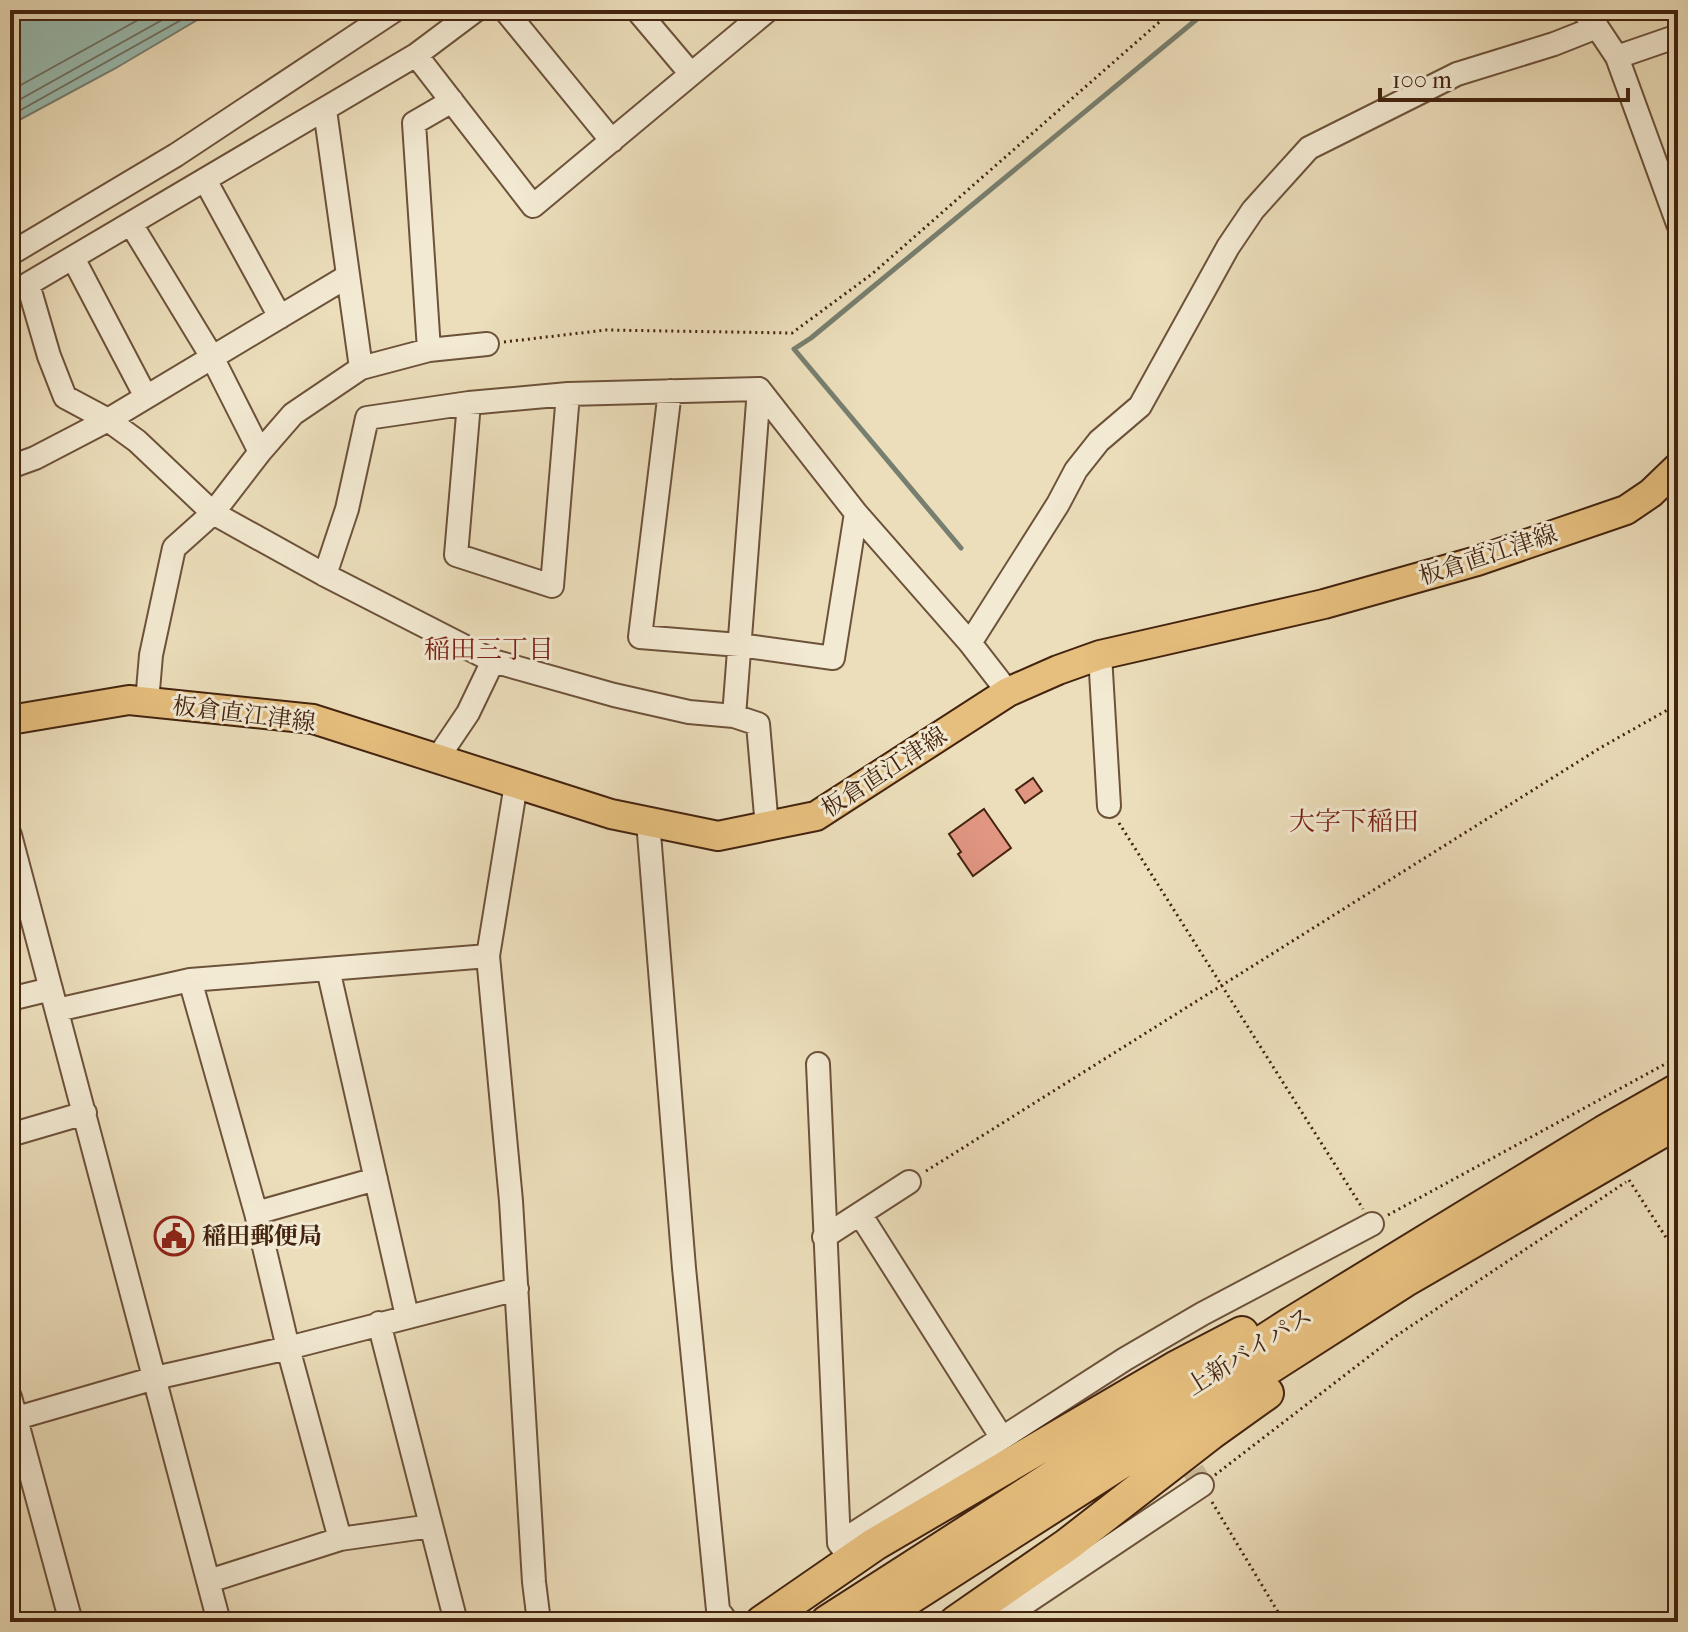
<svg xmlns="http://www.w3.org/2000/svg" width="1688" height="1632" font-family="'IM FELL French Canon','Noto Serif JP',serif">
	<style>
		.water { fill: #99bcb1; stroke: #777f70; stroke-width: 2 }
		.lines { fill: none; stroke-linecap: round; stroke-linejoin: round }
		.shore { stroke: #6e7060; stroke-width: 2 }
		.stream { stroke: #777f70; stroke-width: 5 }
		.building { fill: #e19682; stroke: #43230f; stroke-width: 2 }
		.minor-tunnel { stroke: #cab999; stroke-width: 22; stroke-dasharray: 22 11; stroke-linecap: butt }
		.minor-casing { stroke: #6d523a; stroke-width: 26 }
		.major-casing { stroke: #43230f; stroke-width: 32 }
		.highway-casing { stroke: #43230f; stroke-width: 36 }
		.path { stroke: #43230f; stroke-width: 3; stroke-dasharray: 2 4; stroke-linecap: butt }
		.minor { stroke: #f3ead3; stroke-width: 22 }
		.major { stroke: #e6bf7e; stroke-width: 28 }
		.highway { stroke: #e6bf7e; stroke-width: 32 }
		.labels { text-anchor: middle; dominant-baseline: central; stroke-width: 6; stroke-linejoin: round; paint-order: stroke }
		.street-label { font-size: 24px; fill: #43230f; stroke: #f3ead3 }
		.poi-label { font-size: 24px; font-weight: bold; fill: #43230f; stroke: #f3ead3; text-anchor: start }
		.neighbourhood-label { font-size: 26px; fill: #7a1f14; stroke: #f3ead3 }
	</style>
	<rect width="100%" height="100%" fill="#ecdebb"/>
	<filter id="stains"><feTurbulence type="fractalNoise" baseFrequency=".0025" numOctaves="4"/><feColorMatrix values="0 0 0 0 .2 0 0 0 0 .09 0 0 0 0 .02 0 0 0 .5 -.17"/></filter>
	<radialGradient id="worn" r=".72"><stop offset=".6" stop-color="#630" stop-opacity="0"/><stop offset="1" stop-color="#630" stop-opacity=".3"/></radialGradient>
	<path class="water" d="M10 10H214L116 68 10 125Z"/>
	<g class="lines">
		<path class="shore" d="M10 91 156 10
			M10 105 180 10
			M10 116 199 10"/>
		<path class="stream" d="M961 548 794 349 811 338 1208 10"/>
	</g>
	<path class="building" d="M1033 778 1042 791 1025 803 1016 790Z
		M984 809 1011 848 973 876 958 854 961 852 949 834Z"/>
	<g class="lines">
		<path class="minor-tunnel" d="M1176 1442 1202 1485"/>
		<defs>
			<path id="minor" d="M476 10 416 55 28 284 49 356 65 397 108 420 137 441 213 513 325 575 493 661 614 695 689 712 734 716 758 724 767 827
				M505 10 612 141
				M637 10 691 74
				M1582 10 1597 27 1617 57 1678 224
				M416 55 533 206 768 10
				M1617 57 1678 36
				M325 110 361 368
				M205 180 280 317
				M131 224 212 357 260 452
				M10 254 176 155 395 10
				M73 258 146 397
				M429 350 414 123 452 101
				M759 389 856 513 970 643 1008 692
				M670 391 640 637 739 645 833 658 856 513
				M469 403 456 555 552 586 568 394
				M10 467 35 458 108 420 348 276
				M325 575 347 509 367 418 469 403 568 394 759 389
				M970 643 1058 504 1076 470 1099 441 1140 406 1228 247 1253 210 1309 148 1457 74 1554 44 1597 27
				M1100 655 1109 806
				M147 702 151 655 174 548 213 513 260 452 293 414 361 368 429 350 487 344
				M734 716 759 389
				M437 759 468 713 493 661
				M516 784 488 956 511 1201 534 1582 539 1622
				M648 821 684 1268 718 1610 727 1622
				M10 835 219 1622
				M328 969 407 1316
				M190 980 256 1213 288 1348 340 1539
				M10 999 51 989
				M57 1010 190 980 488 956
				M818 1064 839 1543 846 1552
				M10 1135 85 1113
				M256 1213 376 1179
				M860 1214 1002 1438
				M824 1237 909 1182
				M379 1323 456 1622
				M10 1397 71 1622
				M10 1420 155 1378 288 1348 517 1289
				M839 1543 1125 1359 1202 1314 1372 1224
				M209 1581 340 1539 431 1526
				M997 1622 1202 1485"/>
			<path id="major" d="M10 720 129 700 313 719 611 814 718 836 816 816 1008 692 1058 670 1100 655 1324 604 1477 561 1626 510 1651 493 1678 467"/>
			<path id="highway" d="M762 1622 875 1544 1175 1368 1242 1333
				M827 1622 1292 1323 1604 1132 1678 1090
				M872 1622 1404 1281 1678 1122
				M956 1622 1067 1545 1211 1433 1267 1393"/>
		</defs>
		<use href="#minor" class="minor-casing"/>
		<use href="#major" class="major-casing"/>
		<use href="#highway" class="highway-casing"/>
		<path class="path" d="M504 342 606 330 792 333 872 274 1173 10
			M1119 823 1363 1209
			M926 1171 1600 748 1678 704
			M1629 1180 1678 1256
			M1388 1215 1678 1057
			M1215 1475 1393 1338 1626 1182
			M1212 1502 1284 1622"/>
		<use href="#minor" class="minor"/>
		<use href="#major" class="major"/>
		<use href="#highway" class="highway"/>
	</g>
	<defs>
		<symbol id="civic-ring" viewBox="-11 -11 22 22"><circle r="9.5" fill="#f3ead3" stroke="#8f2418" stroke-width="1.5"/><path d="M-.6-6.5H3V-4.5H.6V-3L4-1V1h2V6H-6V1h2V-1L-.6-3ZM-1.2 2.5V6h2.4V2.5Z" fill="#8f2418"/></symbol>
	</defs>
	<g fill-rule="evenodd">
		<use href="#civic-ring" x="152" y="1214" width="44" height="44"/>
	</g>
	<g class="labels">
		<g class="street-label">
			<text transform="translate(1488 555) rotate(-18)">板倉直江津線</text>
			<text transform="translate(244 714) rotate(7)">板倉直江津線</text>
			<text transform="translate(884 772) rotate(-33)">板倉直江津線</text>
			<text transform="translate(1249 1351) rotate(-32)">上新バイパス</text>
		</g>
		<g class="poi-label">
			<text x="202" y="1236">稲田郵便局</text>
		</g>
		<g class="neighbourhood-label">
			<text x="489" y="649">稲田三丁目</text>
			<text x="1354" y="821">大字下稲田</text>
		</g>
	</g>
	<rect width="1688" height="1632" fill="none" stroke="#ecdebb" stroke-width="40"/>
	<rect x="12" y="12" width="1664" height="1608" fill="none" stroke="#43230f" stroke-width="4"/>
	<rect x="20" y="20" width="1648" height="1592" fill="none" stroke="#43230f" stroke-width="2"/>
	<path d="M1380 88v12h248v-12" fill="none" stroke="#43230f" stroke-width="4"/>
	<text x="1392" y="88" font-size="24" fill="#43230f" stroke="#f3ead3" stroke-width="6" paint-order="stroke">100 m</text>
	<rect width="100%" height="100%" filter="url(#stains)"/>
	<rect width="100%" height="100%" fill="url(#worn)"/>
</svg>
